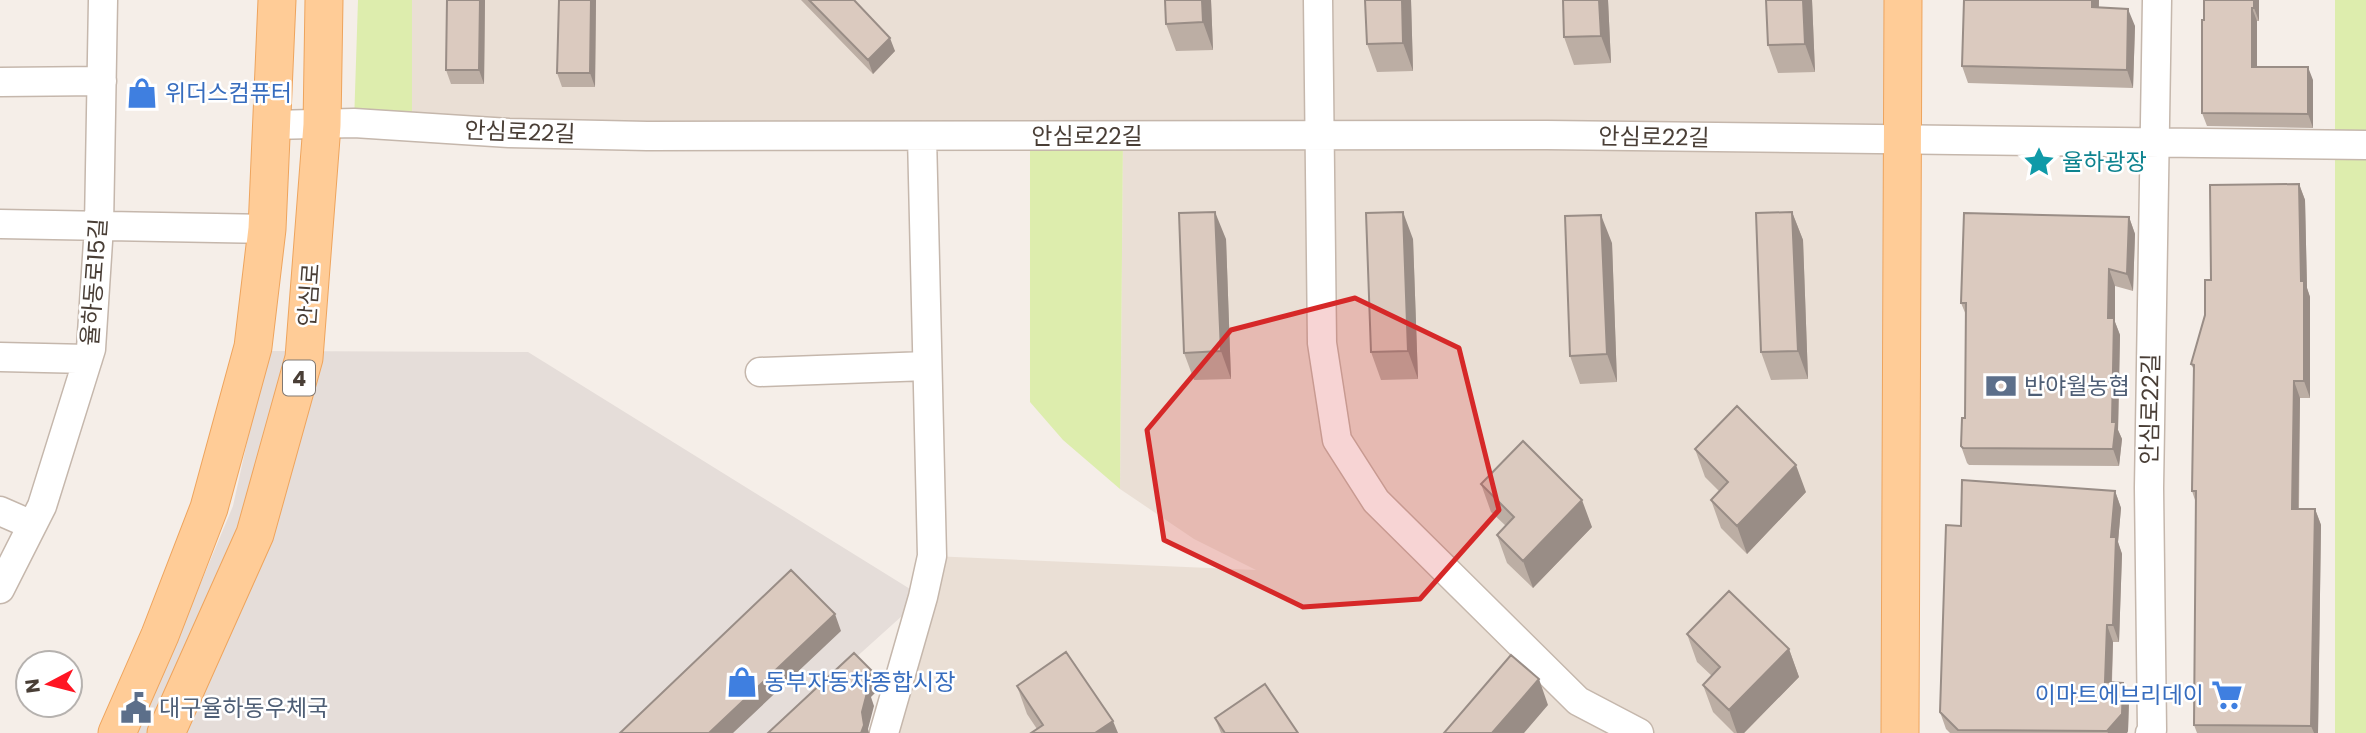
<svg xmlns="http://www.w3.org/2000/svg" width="2366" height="733" font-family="Poppins,'Noto Sans KR',sans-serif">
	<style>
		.residential { fill: #eadfd5 }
		.industrial { fill: #e5ddd9 }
		.green { fill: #ddedad }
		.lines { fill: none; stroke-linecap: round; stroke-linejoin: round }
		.minor-casing { stroke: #c5b7ac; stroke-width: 31 }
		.major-casing { stroke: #eea45d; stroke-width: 39 }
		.minor { stroke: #fff; stroke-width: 28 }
		.major { stroke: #ffcc97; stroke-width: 37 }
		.wall { fill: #bcaea4 }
		.shaded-wall { fill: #998d86 }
		.building { fill: #dbcabf; stroke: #998d86; stroke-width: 2 }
		.marked { fill: #d62828; fill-opacity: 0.2; stroke: #d62828; stroke-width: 5; stroke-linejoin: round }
		.labels { text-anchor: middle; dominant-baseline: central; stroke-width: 5; stroke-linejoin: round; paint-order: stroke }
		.shield { fill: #fff; stroke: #807872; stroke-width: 2 }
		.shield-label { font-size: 21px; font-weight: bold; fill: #493e36 }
		.shop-label { font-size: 23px; fill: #366cbe; stroke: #fff; text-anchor: start }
		.street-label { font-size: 23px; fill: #493e36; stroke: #fff }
		.culture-label { font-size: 23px; fill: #0d838f; stroke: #fff; text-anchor: start }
		.service-label { font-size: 23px; fill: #4e5e75; stroke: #fff; text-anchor: start }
	</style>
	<rect width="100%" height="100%" fill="#f5eee8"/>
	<path class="residential" d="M412 0H1903V733H884L932 556 1256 570 1194 539 1120 489 1123 137 412 127Z"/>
	<path class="industrial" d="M267 351 528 352 923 597 772 733H138L233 506Z"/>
	<path class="green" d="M358 0H412V127L354 123Z
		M2335 0H2366V733H2335Z
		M1030 136H1123L1120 489 1063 440 1030 402Z"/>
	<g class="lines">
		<defs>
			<path id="minor" d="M1318 0 1322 343 1337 440 1376 501 1578 701 1639 733
				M0 82 102 81
				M272 125 354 123 509 133 647 136 1547 135 2366 145
				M0 224 267 229
				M0 357 88 359
				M760 372 927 366
				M0 511 32 525
				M0 589 42 506 91 349 99 226 103 0
				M884 733 923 597 932 556 922 136
				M2150 733 2152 730 2149 488 2157 0"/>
			<path id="major" d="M117 733 160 635 209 508 253 347 267 229 277 0
				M166 733 255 534 304 358 322 125 324 0
				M1900 733 1903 0"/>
		</defs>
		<use href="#minor" class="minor-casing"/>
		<use href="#major" class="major-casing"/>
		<use href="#minor" class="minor"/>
		<use href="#major" class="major"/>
	</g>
	<path class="wall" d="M447 0H485L484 84H451L446 70Z
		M596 0 595 87H562L557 73Z
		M801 0H854L895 51 873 74Z
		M1211 0 1213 50 1176 51 1166 24Z
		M1411 0 1413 71 1377 72 1367 44Z
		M1563 0H1608L1611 63 1574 65 1564 37Z
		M1812 0 1815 72 1778 73 1768 45Z
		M1964 0H2099V8L2135 26 2133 88 1968 83 1962 66Z
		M2259 0V21H2257V67L2313 80V128L2207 126 2202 113 2204 20Z
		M2299 184 2305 200 2307 288 2310 297V398H2300L2299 509H2315L2321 525 2318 733H2197L2194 725 2196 503 2192 491 2194 370 2191 364 2205 315Z
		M1792 212 1803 240 1808 379 1771 380 1761 352Z
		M2129 217 2135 234 2133 291 2115 286V322L2120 335 2118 430 2122 439 2119 466 1969 465 1967 463 1961 446 1965 418 1966 315 1961 303Z
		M1226 239 1231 379 1194 380 1184 353Z
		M1413 239 1418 379 1381 380 1371 352Z
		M1612 243 1617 382 1580 384 1570 356Z
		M1695 449 1806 492 1747 554 1721 528 1711 500 1719 491 1705 477Z
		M1481 484 1592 527 1533 588 1507 563 1497 535 1506 526 1491 512Z
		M2115 491 2121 508 2118 542 2122 554 2119 642H2113L2112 683H2123L2129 700 2128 731 2127 733H1950L1946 729 1940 712 1961 526Z
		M1687 634 1789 649 1799 677 1744 733H1734L1713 712 1703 685 1712 676 1697 662Z
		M1017 686 1113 721 1037 729 1027 714Z
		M1215 718 1298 733H1221Z"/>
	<path class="shaded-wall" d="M480 0H485L484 84 479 70Z
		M591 0H596L595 87 590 73Z
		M1202 0H1211L1213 50 1203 22Z
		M1402 0H1411L1413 71 1403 43Z
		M1599 0H1608L1611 63 1601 36Z
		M1803 0H1812L1815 72 1805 44Z
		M2092 0H2099L2098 24 2092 7Z
		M2254 0H2259V21L2254 8Z
		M2252 8 2257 21V81L2252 67Z
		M2128 9 2135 26 2133 88 2127 70Z
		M890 38 895 51 873 74 868 60Z
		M2308 67 2313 80V128L2308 114Z
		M2299 184 2305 200 2307 288 2310 297V398L2304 381Z
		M1215 212 1226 239 1231 379 1221 351Z
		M1403 212 1413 239 1418 379 1408 351Z
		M1792 212 1803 240 1808 379 1798 351Z
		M1601 215 1612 243 1617 382 1607 354Z
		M2129 217 2135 234 2133 291 2127 274Z
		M2109 269 2115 286V322L2120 335 2118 430 2122 439 2119 466 2113 449 2108 318Z
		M2294 381 2300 398 2298 526 2292 509Z
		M1796 465 1806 492 1747 554 1737 526Z
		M2115 491 2121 508 2118 542 2122 554 2119 642 2113 625 2111 537Z
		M1582 500 1592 527 1533 588 1523 561Z
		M2315 509 2321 525 2318 733H2314L2311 726Z
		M835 614 841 631 733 733H709Z
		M2107 625 2113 642 2111 699 2105 682Z
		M1789 649 1799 677 1744 733H1737L1729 710Z
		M873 672 879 689 871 697 874 706 868 729 869 733H861L862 712 859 686Z
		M1539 679 1548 705 1524 733H1492Z
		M2123 683 2129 700 2128 731 2127 733H2108L2107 731Z
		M1113 721 1118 733H1095Z"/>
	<path class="building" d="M447 0H480L479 70H446Z
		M559 0H591L590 73H557Z
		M809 0H854L890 38 868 60Z
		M1165 0H1202L1203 22 1166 24Z
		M1365 0H1402L1403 43 1367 44Z
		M1563 0H1599L1601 36 1564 37Z
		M1766 0H1803L1805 44 1768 45Z
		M1964 0H2092V7L2128 9 2127 70 1962 66Z
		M2204 0H2254V8H2252V67H2308V114L2202 113V20H2204Z
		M2299 184 2301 281H2304V381H2294L2292 509H2315L2311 726 2194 725 2196 491H2192L2194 365 2191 364 2205 315V280H2211L2210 185Z
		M1215 212 1221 351 1184 353 1179 213Z
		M1403 212 1408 351 1371 352 1366 213Z
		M1792 212 1798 351 1761 352 1756 213Z
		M1964 213 2129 217 2127 274 2109 269 2108 318H2114L2112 422H2116L2113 449 1963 448 1961 446 1962 418H1965L1966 303H1961Z
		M1601 215 1607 354 1570 356 1565 216Z
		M1737 406 1796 465 1737 526 1711 500 1728 482 1695 449Z
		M1523 441 1582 500 1523 561 1497 535 1514 517 1481 484Z
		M1962 480 2115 491 2111 537H2116L2113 625H2107L2105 682 2123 683 2122 714 2107 731 1958 730 1940 712 1946 525 1961 526Z
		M791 570 835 614 709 733H620Z
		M1729 591 1789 649 1729 710 1703 685 1720 667 1687 634Z
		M1066 652 1113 721 1095 733H1031L1043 725 1017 686Z
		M854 653 873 672 859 686 868 689 862 712 864 725 861 733H768Z
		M1511 655 1539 679 1492 733H1444Z
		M1265 684 1298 733H1225L1215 718Z"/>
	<path class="marked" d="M1355 298 1459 348 1499 510 1420 599 1303 607 1164 540 1147 430 1231 330Z"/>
	<defs>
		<symbol id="shop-bare" viewBox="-9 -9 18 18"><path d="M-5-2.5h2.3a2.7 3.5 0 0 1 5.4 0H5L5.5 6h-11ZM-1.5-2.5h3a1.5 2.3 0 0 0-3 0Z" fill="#3f7fe0" stroke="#fff" stroke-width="2.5" paint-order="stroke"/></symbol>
		<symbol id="sight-bare" viewBox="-9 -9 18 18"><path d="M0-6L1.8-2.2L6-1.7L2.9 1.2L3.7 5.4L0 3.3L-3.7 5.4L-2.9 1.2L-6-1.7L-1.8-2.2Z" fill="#0f9aa8" stroke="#fff" stroke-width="2.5" paint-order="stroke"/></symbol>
		<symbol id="bank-bare" viewBox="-9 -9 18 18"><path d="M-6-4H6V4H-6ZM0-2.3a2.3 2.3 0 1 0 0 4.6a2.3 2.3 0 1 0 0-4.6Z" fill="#5c6f8a" stroke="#fff" stroke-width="2.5" paint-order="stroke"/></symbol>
		<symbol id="supermarket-bare" viewBox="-9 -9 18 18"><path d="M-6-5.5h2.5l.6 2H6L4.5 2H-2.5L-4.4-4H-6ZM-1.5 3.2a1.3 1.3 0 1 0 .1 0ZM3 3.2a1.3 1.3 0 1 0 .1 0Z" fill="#3f7fe0" stroke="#fff" stroke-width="2.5" paint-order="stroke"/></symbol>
		<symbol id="civic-bare" viewBox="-9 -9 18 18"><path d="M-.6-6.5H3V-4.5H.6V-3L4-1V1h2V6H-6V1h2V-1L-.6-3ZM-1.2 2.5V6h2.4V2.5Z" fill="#5c6f8a" stroke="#fff" stroke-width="2.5" paint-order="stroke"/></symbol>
	</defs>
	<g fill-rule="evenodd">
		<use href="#shop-bare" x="120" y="71" width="44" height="44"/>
		<use href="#sight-bare" x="2017" y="140" width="44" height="44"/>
		<use href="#bank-bare" x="1979" y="364" width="44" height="44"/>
		<use href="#shop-bare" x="720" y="660" width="44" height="44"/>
		<use href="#supermarket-bare" x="2205" y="673" width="44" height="44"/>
		<use href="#civic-bare" x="114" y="686" width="44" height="44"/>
	</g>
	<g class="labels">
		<rect class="shield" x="283" y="360.5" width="32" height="35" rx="5"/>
		<g class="shield-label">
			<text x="299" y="378">4</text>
		</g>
		<g class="shop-label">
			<text x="165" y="93">위더스컴퓨터</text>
			<text x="765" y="682">동부자동차종합시장</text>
			<text x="2204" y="695" text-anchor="end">이마트에브리데이</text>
		</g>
		<g class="street-label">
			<text transform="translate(520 132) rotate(2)">안심로22길</text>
			<text x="1087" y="136">안심로22길</text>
			<text transform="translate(1654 137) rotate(1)">안심로22길</text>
			<text transform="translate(94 282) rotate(-86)">율하동로15길</text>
			<text transform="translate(309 295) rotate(-86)">안심로</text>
			<text transform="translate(2150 409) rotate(-89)">안심로22길</text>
		</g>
		<g class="culture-label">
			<text x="2062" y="162">율하광장</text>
		</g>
		<g class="service-label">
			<text x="2024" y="386">반야월농협</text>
			<text x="159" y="708">대구율하동우체국</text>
		</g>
	</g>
	<g transform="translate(49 684) rotate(263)"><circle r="33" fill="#ffffff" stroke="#b6b2af" stroke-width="2"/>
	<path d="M0-5L12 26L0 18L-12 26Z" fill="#ff1523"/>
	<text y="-10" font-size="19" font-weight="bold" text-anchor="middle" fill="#493e36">N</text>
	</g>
</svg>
